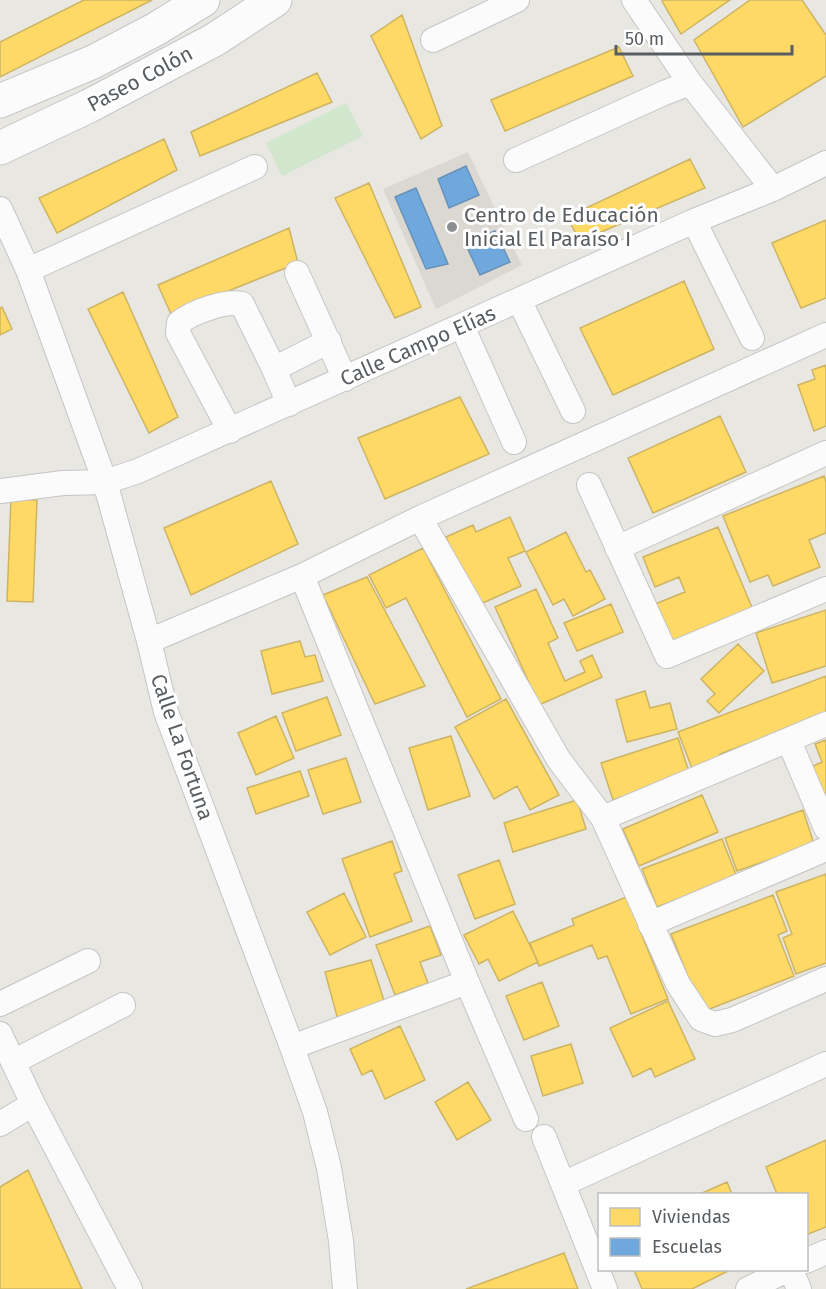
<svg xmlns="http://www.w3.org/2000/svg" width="826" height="1289" font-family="'Fira Sans',sans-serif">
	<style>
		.education { fill: #dbd8d1 }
		.green { fill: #d1e6cc }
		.homes { fill: #ffd966; stroke: #cdb464; stroke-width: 1.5 }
		.schools { fill: #6fa8dc; stroke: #6892b7; stroke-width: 1.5 }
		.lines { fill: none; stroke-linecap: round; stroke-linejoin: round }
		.minor-casing { stroke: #c5c5c5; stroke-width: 26 }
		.secondary-casing { stroke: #c6c6c6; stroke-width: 35 }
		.minor { stroke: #fcfbfb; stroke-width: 24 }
		.secondary { stroke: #fcfbfb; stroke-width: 33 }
		.poi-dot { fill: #8b8d8e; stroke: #fff; stroke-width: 2 }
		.labels { text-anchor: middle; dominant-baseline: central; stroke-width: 6; stroke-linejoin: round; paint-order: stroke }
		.street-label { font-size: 21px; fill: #585d61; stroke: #fff }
		.poi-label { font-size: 21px; fill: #585d61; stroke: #fff; text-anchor: start }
	</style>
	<rect width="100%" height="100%" fill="#e9e7e2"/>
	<path class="education" d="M468 152 522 265 436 309 383 189Z"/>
	<path class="green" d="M346 103 363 136 282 176 266 143Z"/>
	<path class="homes" d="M84 0H152L0 77V42Z
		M663 0H730L681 34 662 1Z
		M750 0H802L826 35V76L743 127 694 40Z
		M402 15 442 126 421 139 371 36Z
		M619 47 633 76 505 131 491 100Z
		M317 73 332 102 200 156 191 132Z
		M164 139 177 170 57 233 39 198Z
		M690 159 705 188 580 241 567 217Z
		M369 183 421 307 395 318 335 198Z
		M826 220V298L801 308 772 243Z
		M289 228 298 263 171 314 158 285Z
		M684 281 714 349 613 395 580 328Z
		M123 292 178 417 149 433 88 309Z
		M2 307 12 329 0 335V308Z
		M826 365V426L814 431 798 385 815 379 812 370Z
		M460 397 489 454 385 499 358 438Z
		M720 416 746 472 653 513 628 458Z
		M824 476 826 482V533L809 540 820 567 773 586 768 575 750 582 723 516Z
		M271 481 298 544 191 595 164 528Z
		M11 499 37 500 33 602 7 601Z
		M510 517 525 551 508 558 521 586 476 606 446 537 473 525 476 532Z
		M718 527 754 612 671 645 655 604 685 592 679 577 655 587 643 557Z
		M566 532 586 572 590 570 605 599 573 616 564 599 553 605 526 552Z
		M423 548 501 699 467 717 406 598 386 608 369 575Z
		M367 577 425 686 375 704 323 595Z
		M536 589 558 638 548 643 565 681 585 672 580 661 592 655 602 677 539 705 495 607Z
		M611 604 623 632 577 651 564 623Z
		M826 610V666L772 683 756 633Z
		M300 641 305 657 315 655 323 681 272 694 261 651Z
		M738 644 764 671 719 713 707 701 715 694 701 679Z
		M826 676V714L720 754 724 765 695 776 678 732Z
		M645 691 650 708 670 703 677 729 627 742 616 700Z
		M327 697 341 735 296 751 282 713Z
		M506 699 559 795 530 810 517 786 494 799 455 727Z
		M276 716 294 758 256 775 238 733Z
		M451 736 470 796 428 810 409 748Z
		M678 738 690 775 613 800 601 763Z
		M826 740V802L811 767 822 762 815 744Z
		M346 758 361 802 323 814 308 770Z
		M300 771 309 796 256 814 247 788Z
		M702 795 718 832 639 866 623 829Z
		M577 800 586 829 513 852 504 823Z
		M803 810 814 844 737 871 725 838Z
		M722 839 737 877 657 907 642 869Z
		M392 841 402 871 394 874 412 921 370 937 342 859Z
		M499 860 515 904 475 919 458 875Z
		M826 874V963L796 974 783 938 792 934 776 892Z
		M344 893 366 937 330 955 307 912Z
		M773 895 787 931 778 935 794 976 702 1012 671 934Z
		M629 896 639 928 668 999 631 1014 607 956 598 959 592 945 539 966 530 943 574 925 572 919Z
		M513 911 538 962 499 981 488 959 479 964 464 935Z
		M430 926 441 955 420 962 428 983 395 995 376 945Z
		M371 960 386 1007 338 1020 325 972Z
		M542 982 559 1026 524 1040 506 996Z
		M668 1001 695 1059 655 1077 651 1068 633 1077 610 1028Z
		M400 1026 425 1080 385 1099 372 1070 362 1075 350 1049Z
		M571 1044 583 1083 543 1096 531 1056Z
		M468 1082 491 1120 457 1140 435 1102Z
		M826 1140V1227L806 1235V1194H777L766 1167Z
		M28 1170 82 1289H0V1187Z
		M727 1182 732 1194H700Z
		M564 1253 578 1289H466Z
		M634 1270H730L692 1289H642Z"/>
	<path class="schools" d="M466 166 479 195 449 208 438 179Z
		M416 188 448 264 426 269 395 197Z
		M495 231 510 262 480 275 465 243Z"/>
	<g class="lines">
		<defs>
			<path id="minor" d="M634 0 690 83 773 189
				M433 40 517 0
				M516 160 664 93 690 83
				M0 209 28 270 105 482 149 641 166 712 292 1047 315 1112 329 1168 341 1241 345 1289
				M694 221 752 338
				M28 270 255 167
				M297 273 345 379
				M519 300 573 411
				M462 326 514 442
				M274 369 329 341
				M230 431 178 333 179 323C192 312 226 300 242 304L274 369 289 404
				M589 485 667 656 826 589
				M0 491 63 483 105 482 138 471 694 221 773 189 826 163
				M420 518 559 760 603 818 678 984 701 1019 715 1024 732 1020 826 979
				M617 548 826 453
				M302 576 467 982 526 1119
				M149 641 302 576 420 518 826 335
				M789 741 826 828
				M603 818 826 724
				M650 924 826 849
				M0 1004 88 961
				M0 1034 33 1104 130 1289
				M292 1047 467 982
				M13 1062 123 1005
				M0 1124 33 1104
				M544 1137 605 1289
				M563 1184 826 1064
				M806 1261 826 1252
				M791 1270 799 1289
				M748 1289 787 1270"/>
			<path id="secondary" d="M0 101 93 62 156 29 203 0
				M0 148 89 106 214 40 275 0"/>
		</defs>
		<use href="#minor" class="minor-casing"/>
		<use href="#secondary" class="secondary-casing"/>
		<use href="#minor" class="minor"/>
		<use href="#secondary" class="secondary"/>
	</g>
	<circle class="poi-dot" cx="452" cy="227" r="6"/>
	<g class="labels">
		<g class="street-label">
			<text transform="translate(140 79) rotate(-28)">Paseo Colón</text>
			<text transform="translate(418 346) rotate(-24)">Calle Campo Elías</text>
			<text transform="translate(182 747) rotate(71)">Calle La Fortuna</text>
		</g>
		<g class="poi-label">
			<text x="464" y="215">Centro de Educación<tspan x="464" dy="24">Inicial El Paraíso I</tspan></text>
		</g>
	</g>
	<rect x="598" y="1193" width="210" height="78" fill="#ffffff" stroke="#bcbec0" stroke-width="1.5"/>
	<rect x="610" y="1208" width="30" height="18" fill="#ffd966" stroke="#bcbec0" stroke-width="1.5"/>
	<text x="652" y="1223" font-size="18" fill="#585d61">Viviendas</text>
	<rect x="610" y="1238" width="30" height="18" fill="#6fa8dc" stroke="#bcbec0" stroke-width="1.5"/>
	<text x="652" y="1253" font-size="18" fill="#585d61">Escuelas</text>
	<path d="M616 45v9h176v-9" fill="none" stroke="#585d61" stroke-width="3"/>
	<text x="625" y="45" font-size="18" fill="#585d61" stroke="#ffffff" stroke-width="4.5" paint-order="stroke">50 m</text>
</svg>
